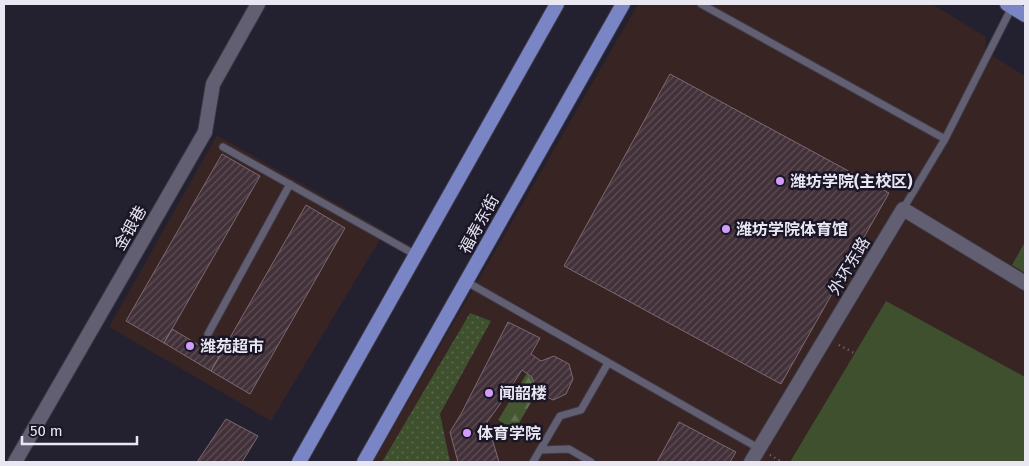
<svg xmlns="http://www.w3.org/2000/svg" width="1029" height="466" font-family="'Fira Sans','Noto Sans SC',sans-serif">
	<style>
		.education { fill: #372423 }
		.grass { fill: url(#grass-dots) }
		.forest { fill: url(#forest-firs) }
		.pitch { fill: #3e502d }
		.building { fill: url(#building-hatch); stroke: #7e6973 }
		.lines { fill: none; stroke-linecap: round; stroke-linejoin: round }
		.service-casing { stroke: #3d3a47; stroke-width: 9 }
		.minor-casing { stroke: #3d3a47; stroke-width: 16 }
		.tertiary-casing { stroke: #3d3a47; stroke-width: 16 }
		.primary-casing { stroke: #3d3a47; stroke-width: 16 }
		.path { stroke: #6f6c7a; stroke-width: 2.5; stroke-dasharray: 1 4; stroke-linecap: butt }
		.service { stroke: #635f72; stroke-width: 7 }
		.minor { stroke: #635f72; stroke-width: 14 }
		.tertiary { stroke: #635f72; stroke-width: 14 }
		.primary { stroke: #7a85c6; stroke-width: 14 }
		.poi-dot { fill: #d29dfd; stroke: #1a1626; stroke-width: 2 }
		.labels { text-anchor: middle; dominant-baseline: central; stroke-width: 5; stroke-linejoin: round; paint-order: stroke }
		.poi-label { font-size: 16px; font-weight: bold; fill: #e9e7f2; stroke: #1a1626; text-anchor: start }
		.street-label { font-size: 16px; fill: #e9e7f2; stroke: #1a1626 }
	</style>
	<defs>
		<pattern id="grass-dots" width="8" height="8" patternUnits="userSpaceOnUse" patternTransform="scale(1.25)"><rect width="8" height="8" fill="#3e502d"/><path d="M2 2h.1M6 6h.1" fill="none" stroke="#5a694c" stroke-width="1.8" stroke-linecap="round"/></pattern>
		<pattern id="forest-firs" width="22" height="20" patternUnits="userSpaceOnUse" patternTransform="scale(1.25)"><rect width="22" height="20" fill="#445731"/><path d="M5 1l3.5 6h-7zM16 11l3.5 6h-7z" fill="#5f6f4f"/></pattern>
		<pattern id="building-hatch" width="6" height="6" patternUnits="userSpaceOnUse" patternTransform="scale(1.25)"><rect width="6" height="6" fill="#433139"/><path d="M-1 1l2-2M0 6l6-6M5 7l2-2" fill="none" stroke="#5e4f56"/></pattern>
	</defs>
	<rect width="100%" height="100%" fill="#232030"/>
	<path class="education" d="M638 4H932L986 37 985 51 1025 76V462H373Z
		M217 135 385 231 271 421 109 327Z"/>
	<path class="grass" d="M470 313 491 321 440 414 450 462H382Z"/>
	<path class="forest" d="M527 373 532 377 537 392 515 430 498 420Z"/>
	<path class="pitch" d="M1025 242V273L1012 265Z
		M886 301 1025 377V462H790Z"/>
	<path class="building" d="M670 74 889 193 781 384 564 266Z
		M222 154 260 176 164 343 126 321Z
		M306 205 345 228 250 394 211 371Z
		M508 322 540 338 531 354 541 361 554 356 569 364 573 379 566 394 553 400 537 392 532 377 522 370 498 407 487 422 499 462H458L450 432 461 414Z
		M172 329 219 357 211 371 164 343Z
		M226 419 258 436 242 462H197Z
		M679 422 736 452 730 462H657Z"/>
	<g class="lines">
		<defs>
			<path id="service" d="M701 4 945 139
				M223 147 416 255
				M903 209 945 139 1012 7
				M466 282 474 286 760 449
				M208 334 290 184
				M540 450 569 449 591 462
				M533 462 560 416 581 410 608 363"/>
			<path id="minor" d="M205 132 213 84 258 4
				M751 462 903 209 1025 283"/>
			<path id="tertiary" d="M15 462 205 132"/>
			<path id="primary" d="M1007 4 1025 15
				M299 462 557 4
				M364 462 623 4"/>
		</defs>
		<use href="#service" class="service-casing"/>
		<use href="#minor" class="minor-casing"/>
		<use href="#tertiary" class="tertiary-casing"/>
		<use href="#primary" class="primary-casing"/>
		<path class="path" d="M839 345 854 353
			M770 455 782 462"/>
		<use href="#service" class="service"/>
		<use href="#minor" class="minor"/>
		<use href="#tertiary" class="tertiary"/>
		<use href="#primary" class="primary"/>
	</g>
	<g class="poi-dot">
		<circle cx="780" cy="181" r="5"/>
		<circle cx="726" cy="229" r="5"/>
		<circle cx="190" cy="346" r="5"/>
		<circle cx="489" cy="393" r="5"/>
		<circle cx="467" cy="433" r="5"/>
	</g>
	<g class="labels">
		<g class="poi-label">
			<text x="790" y="181">潍坊学院(主校区)</text>
			<text x="736" y="229">潍坊学院体育馆</text>
			<text x="200" y="346">潍苑超市</text>
			<text x="499" y="393">闻韶楼</text>
			<text x="477" y="433">体育学院</text>
		</g>
		<g class="street-label">
			<text transform="translate(479 224) rotate(-61)">福寿东街</text>
			<text transform="translate(130 228) rotate(-60)">金银巷</text>
			<text transform="translate(849 266) rotate(-59)">外环东路</text>
		</g>
	</g>
	<rect width="1029" height="466" fill="none" stroke="#e9e7f2" stroke-width="10"/>
	<path d="M22 436v8h115v-8" fill="none" stroke="#e9e7f2" stroke-width="2.5"/>
	<text x="30" y="436" font-size="15" fill="#e9e7f2" stroke="#1a1626" stroke-width="4" paint-order="stroke">50 m</text>
</svg>
